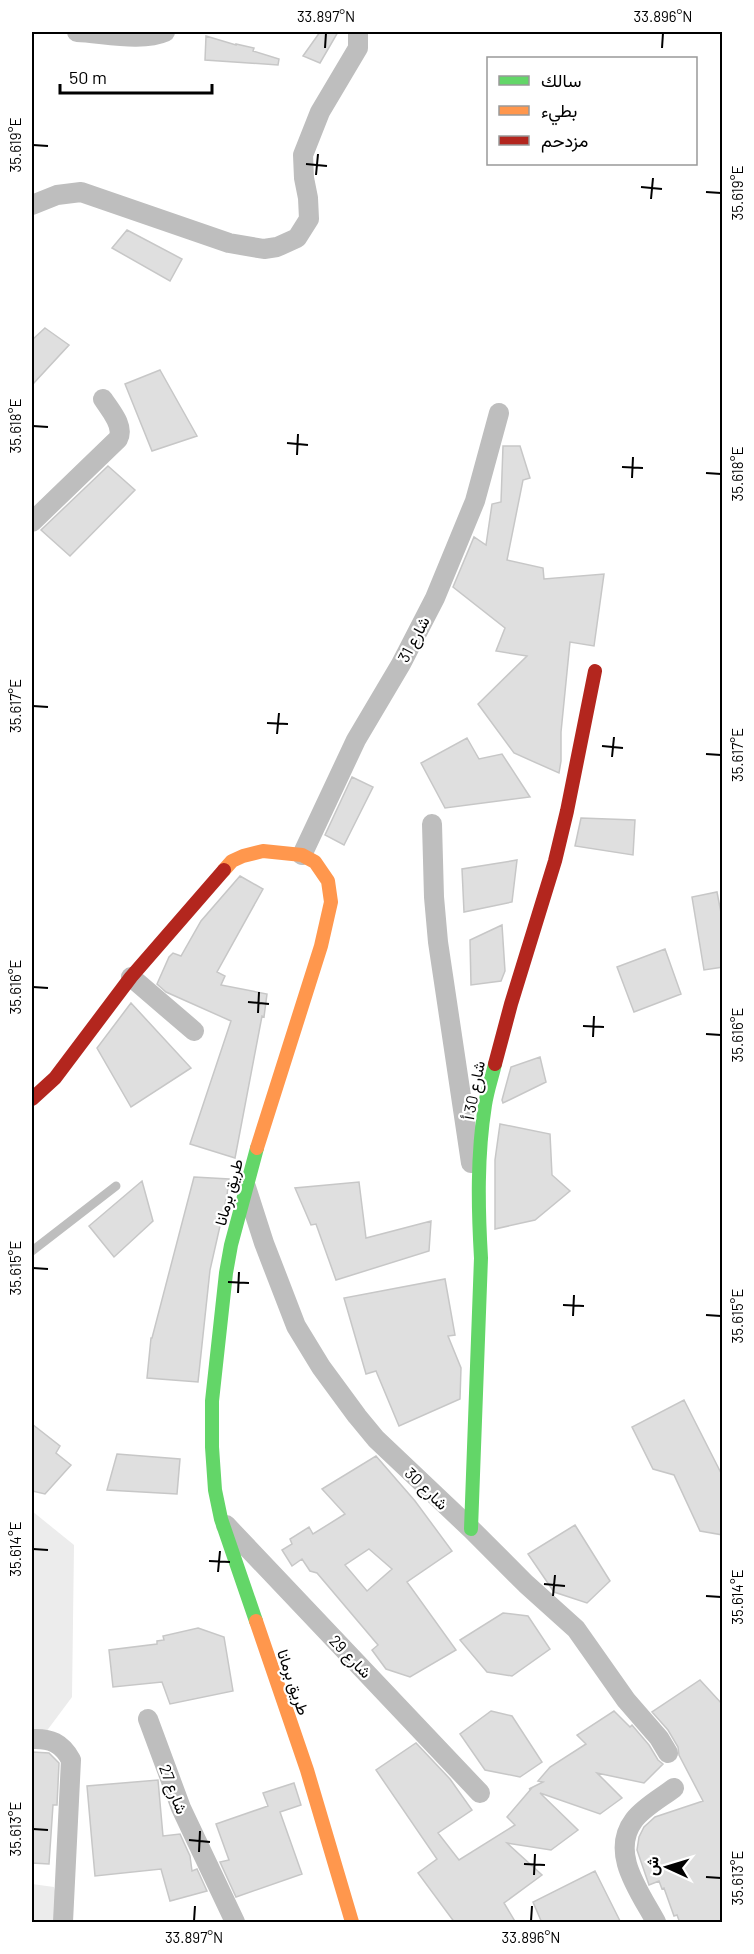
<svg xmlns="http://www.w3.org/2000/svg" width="754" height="1954" font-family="Barlow,Vazirmatn,sans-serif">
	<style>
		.green { fill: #ececec }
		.building { fill: #dfdfdf; stroke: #c7c7c7; stroke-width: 1.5; fill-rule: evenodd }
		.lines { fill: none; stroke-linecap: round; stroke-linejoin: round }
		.lane { stroke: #bebebe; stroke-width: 9 }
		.street { stroke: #bebebe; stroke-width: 20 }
		.fast { stroke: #63d668; stroke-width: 14 }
		.slow { stroke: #ff974d; stroke-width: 14 }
		.jam { stroke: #b3261e; stroke-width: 14 }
		.ticks { fill: none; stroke: #000; stroke-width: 2 }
		.labels { text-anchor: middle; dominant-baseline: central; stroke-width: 4.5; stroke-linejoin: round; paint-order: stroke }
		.street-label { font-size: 16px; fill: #000; stroke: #fff }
		.neatline { fill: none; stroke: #000; stroke-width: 2 }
		.ticks-label { font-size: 15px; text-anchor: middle; fill: #000 }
	</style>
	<rect width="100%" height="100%" fill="#fff"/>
	<path class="green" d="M32 1511 74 1545 72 1697 34 1748 32 1746Z
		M32 1884 54 1887 60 1909 59 1922H32Z"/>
	<path class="building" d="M320 32H338L320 63 303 56Z
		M206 36 236 45V44L254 48 253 51 279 59 278 65 205 60Z
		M127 230 182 259 170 281 112 248Z
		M45 328 69 345 32 385V340Z
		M160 370 197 436 152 451 125 384Z
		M503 446H520L530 478 523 480 507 560 543 568 544 579 604 574 594 646 570 642 561 732V761L559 773 514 753 478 704 527 656 496 651 505 628 453 587 474 537 486 545 492 504 501 502Z
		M108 466 135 490 70 556 41 530Z
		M467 738 479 759 502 754 530 797 445 808 421 763Z
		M352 777 373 787 344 845 325 835Z
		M581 818 635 820 633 855 575 846Z
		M517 860 512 902 464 912 462 869Z
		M240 876 263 889 217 972 225 976 221 985 267 994 264 1017 262 1016 235 1158 190 1144 231 1021 166 992 157 984 169 957 173 953 181 956 201 921Z
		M717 892 723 923V967L704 970 692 897Z
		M502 925 505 971 501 981 471 985 470 940Z
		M665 949 681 994 634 1012 617 967Z
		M131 1003 191 1068 131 1107 97 1048Z
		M540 1057 546 1082 503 1103 502 1100 511 1067Z
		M500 1124 550 1134 552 1175 570 1191 535 1220 495 1229V1160Z
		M194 1177 229 1179 227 1195 210 1270 198 1382 147 1378 151 1338H152Z
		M142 1181 153 1221 114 1257 89 1226Z
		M359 1182 366 1238 431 1221 429 1251 336 1280 316 1224 311 1225 295 1188Z
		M445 1279 455 1335 448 1336 461 1368 460 1399 399 1426 376 1371 366 1374 344 1298Z
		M684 1400 723 1477V1535L700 1531 674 1475 653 1469 632 1427Z
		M32 1424 60 1446 56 1453 71 1465 45 1494 32 1491Z
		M117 1454 180 1459 177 1494 107 1490Z
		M376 1456 415 1501 452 1551 407 1582 456 1650 410 1677 386 1669 372 1650 378 1645 317 1573 310 1571 302 1559 292 1566 282 1550 292 1544 290 1539 309 1527 313 1534 345 1514 322 1489ZM369 1549 392 1569 367 1591 345 1565Z
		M575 1525 610 1581 587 1603 554 1592 528 1554Z
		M503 1613 528 1616 550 1649 512 1676 487 1672 460 1640Z
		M198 1628 224 1637 233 1691 170 1704 162 1682 113 1687 109 1650 157 1644V1641L164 1640 163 1636Z
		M700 1680 723 1705V1923H680L677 1915 674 1916 664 1888 662 1889 659 1881 649 1885 637 1850 639 1837 644 1827 655 1817 703 1801 679 1755 678 1747 668 1730 652 1712Z
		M491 1711 512 1716 542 1762 520 1777 485 1770 460 1734Z
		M614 1711 630 1727 632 1725 649 1745 658 1760 663 1764 644 1783 597 1773 622 1798 600 1814 540 1793 578 1830 551 1850 507 1843 542 1875 504 1903 516 1923H455L418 1873 437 1859 376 1770 416 1743 450 1779 472 1810 438 1833 459 1860 515 1825 507 1817 531 1789H529L543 1782 538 1781 550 1767 586 1744 577 1735Z
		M32 1752 49 1753 59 1763 57 1805H53L49 1864 32 1863Z
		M158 1780 163 1836 180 1834 190 1856 192 1871 197 1869 207 1891 170 1901 161 1869 95 1876 92 1843 87 1786Z
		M294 1783 301 1805 280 1812 302 1874 236 1897 220 1862 229 1860 216 1824 268 1806 263 1793Z
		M595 1871 621 1923H542L533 1902Z"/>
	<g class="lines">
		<path class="lane" d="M32 1251 116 1186"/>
		<path class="street" d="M77 32C102 33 143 42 165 32
			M32 205 57 195 81 192 229 243 264 249 277 247 297 238 309 219 308 198 304 178 303 155 320 112 358 48V32
			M32 522 118 439C125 426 110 410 103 399
			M432 824 434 897 438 942 471 1163
			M302 855 356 740 401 664 435 598 475 501 499 413
			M131 977 194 1031
			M246 1187 264 1243 296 1326 321 1367 357 1416 376 1439 471 1529 526 1584 576 1629 626 1700 659 1738 668 1753
			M226 1525 480 1793
			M148 1719 181 1808 235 1922
			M32 1739C50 1738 62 1743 71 1760L63 1922
			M656 1922C640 1892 609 1853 634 1820 644 1807 661 1798 674 1788"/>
		<path class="fast" d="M471 1529 481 1258C478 1207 477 1156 485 1105 487 1091 492 1077 495 1064
			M256 1621 221 1519 215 1490 212 1447V1401L226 1273 231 1245 257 1148"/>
		<path class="slow" d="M224 870 232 861 243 856 263 851 302 855 315 862 328 881 331 902 321 946 257 1148
			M256 1621 307 1770 352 1922"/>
		<path class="jam" d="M495 1064 511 1004 555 861 567 811 595 671
			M32 1099 55 1078 131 977 224 870"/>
	</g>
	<path class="ticks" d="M325 48 326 33M662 48 663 33M33 145 48 146M306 164 327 166M316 175 318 154M641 187 662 189M706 192 721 193M651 199 653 178M33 426 48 427M287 443 308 445M297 455 298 434M622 467 643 468M706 473 721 474M632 478 633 457M33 706 48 707M267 723 288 724M277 734 279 713M602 746 623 748M706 754 721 755M612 757 614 737M33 987 48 988M248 1002 269 1004M258 1013 259 992M583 1026 604 1027M706 1034 721 1035M593 1037 594 1016M33 1268 48 1269M228 1282 249 1283M238 1293 239 1272M563 1305 584 1306M706 1315 721 1316M573 1316 574 1295M33 1549 48 1550M209 1561 230 1562M218 1572 220 1551M544 1584 565 1586M553 1596 555 1575M706 1596 721 1597M33 1829 48 1830M189 1840 210 1842M199 1852 200 1831M524 1864 545 1865M534 1875 535 1854M706 1877 721 1878M194 1921 195 1906M531 1921 532 1906"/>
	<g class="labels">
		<g class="street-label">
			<text transform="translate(413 639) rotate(-62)">شارع 31</text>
			<text transform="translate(473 1090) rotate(-79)">شارع 30 أ</text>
			<text transform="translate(228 1192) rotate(-75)">طريق برمانا</text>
			<text transform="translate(427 1488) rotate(44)">شارع 30</text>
			<text transform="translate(351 1656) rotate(46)">شارع 29</text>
			<text transform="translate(294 1682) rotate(71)">طريق برمانا</text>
			<text transform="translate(174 1789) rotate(69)">شارع 27</text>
		</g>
	</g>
	<rect width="754" height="1954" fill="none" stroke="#ffffff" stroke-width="66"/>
	<rect x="487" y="57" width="210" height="108" fill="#ffffff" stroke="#999999" stroke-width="1.5"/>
	<rect x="499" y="76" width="30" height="9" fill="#63d668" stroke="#999999" stroke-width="1.5"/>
	<text x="541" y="87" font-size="18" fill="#000000">سالك</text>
	<rect x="499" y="106" width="30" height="9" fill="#ff974d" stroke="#999999" stroke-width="1.5"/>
	<text x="541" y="117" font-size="18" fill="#000000">بطيء</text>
	<rect x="499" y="136" width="30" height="9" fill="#b3261e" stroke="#999999" stroke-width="1.5"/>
	<text x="541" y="147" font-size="18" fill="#000000">مزدحم</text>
	<g transform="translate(667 1867) rotate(274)" stroke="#ffffff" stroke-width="4.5" paint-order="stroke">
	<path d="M0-4.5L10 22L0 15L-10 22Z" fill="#000000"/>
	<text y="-9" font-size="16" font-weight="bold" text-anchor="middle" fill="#000000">ش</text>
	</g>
	<path d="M60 84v9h152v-9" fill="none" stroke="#000000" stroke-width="3"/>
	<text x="69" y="84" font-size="18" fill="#000000" stroke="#ffffff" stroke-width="4.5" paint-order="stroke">50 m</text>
	<rect x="33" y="33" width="688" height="1888" class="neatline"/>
	<g class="ticks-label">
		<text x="326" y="22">33.897°N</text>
		<text x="663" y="22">33.896°N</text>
		<text transform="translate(16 145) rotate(-90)" y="5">35.619°E</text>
		<text transform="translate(738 193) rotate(-90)" y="5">35.619°E</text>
		<text transform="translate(16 426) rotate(-90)" y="5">35.618°E</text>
		<text transform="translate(738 474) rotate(-90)" y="5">35.618°E</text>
		<text transform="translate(16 706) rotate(-90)" y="5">35.617°E</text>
		<text transform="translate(738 755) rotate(-90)" y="5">35.617°E</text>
		<text transform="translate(16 987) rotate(-90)" y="5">35.616°E</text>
		<text transform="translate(738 1035) rotate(-90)" y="5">35.616°E</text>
		<text transform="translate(16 1268) rotate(-90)" y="5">35.615°E</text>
		<text transform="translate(738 1316) rotate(-90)" y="5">35.615°E</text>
		<text transform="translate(16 1549) rotate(-90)" y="5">35.614°E</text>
		<text transform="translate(738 1597) rotate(-90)" y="5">35.614°E</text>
		<text transform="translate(16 1829) rotate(-90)" y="5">35.613°E</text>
		<text transform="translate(738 1878) rotate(-90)" y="5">35.613°E</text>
		<text x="194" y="1943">33.897°N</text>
		<text x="531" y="1943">33.896°N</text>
	</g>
</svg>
